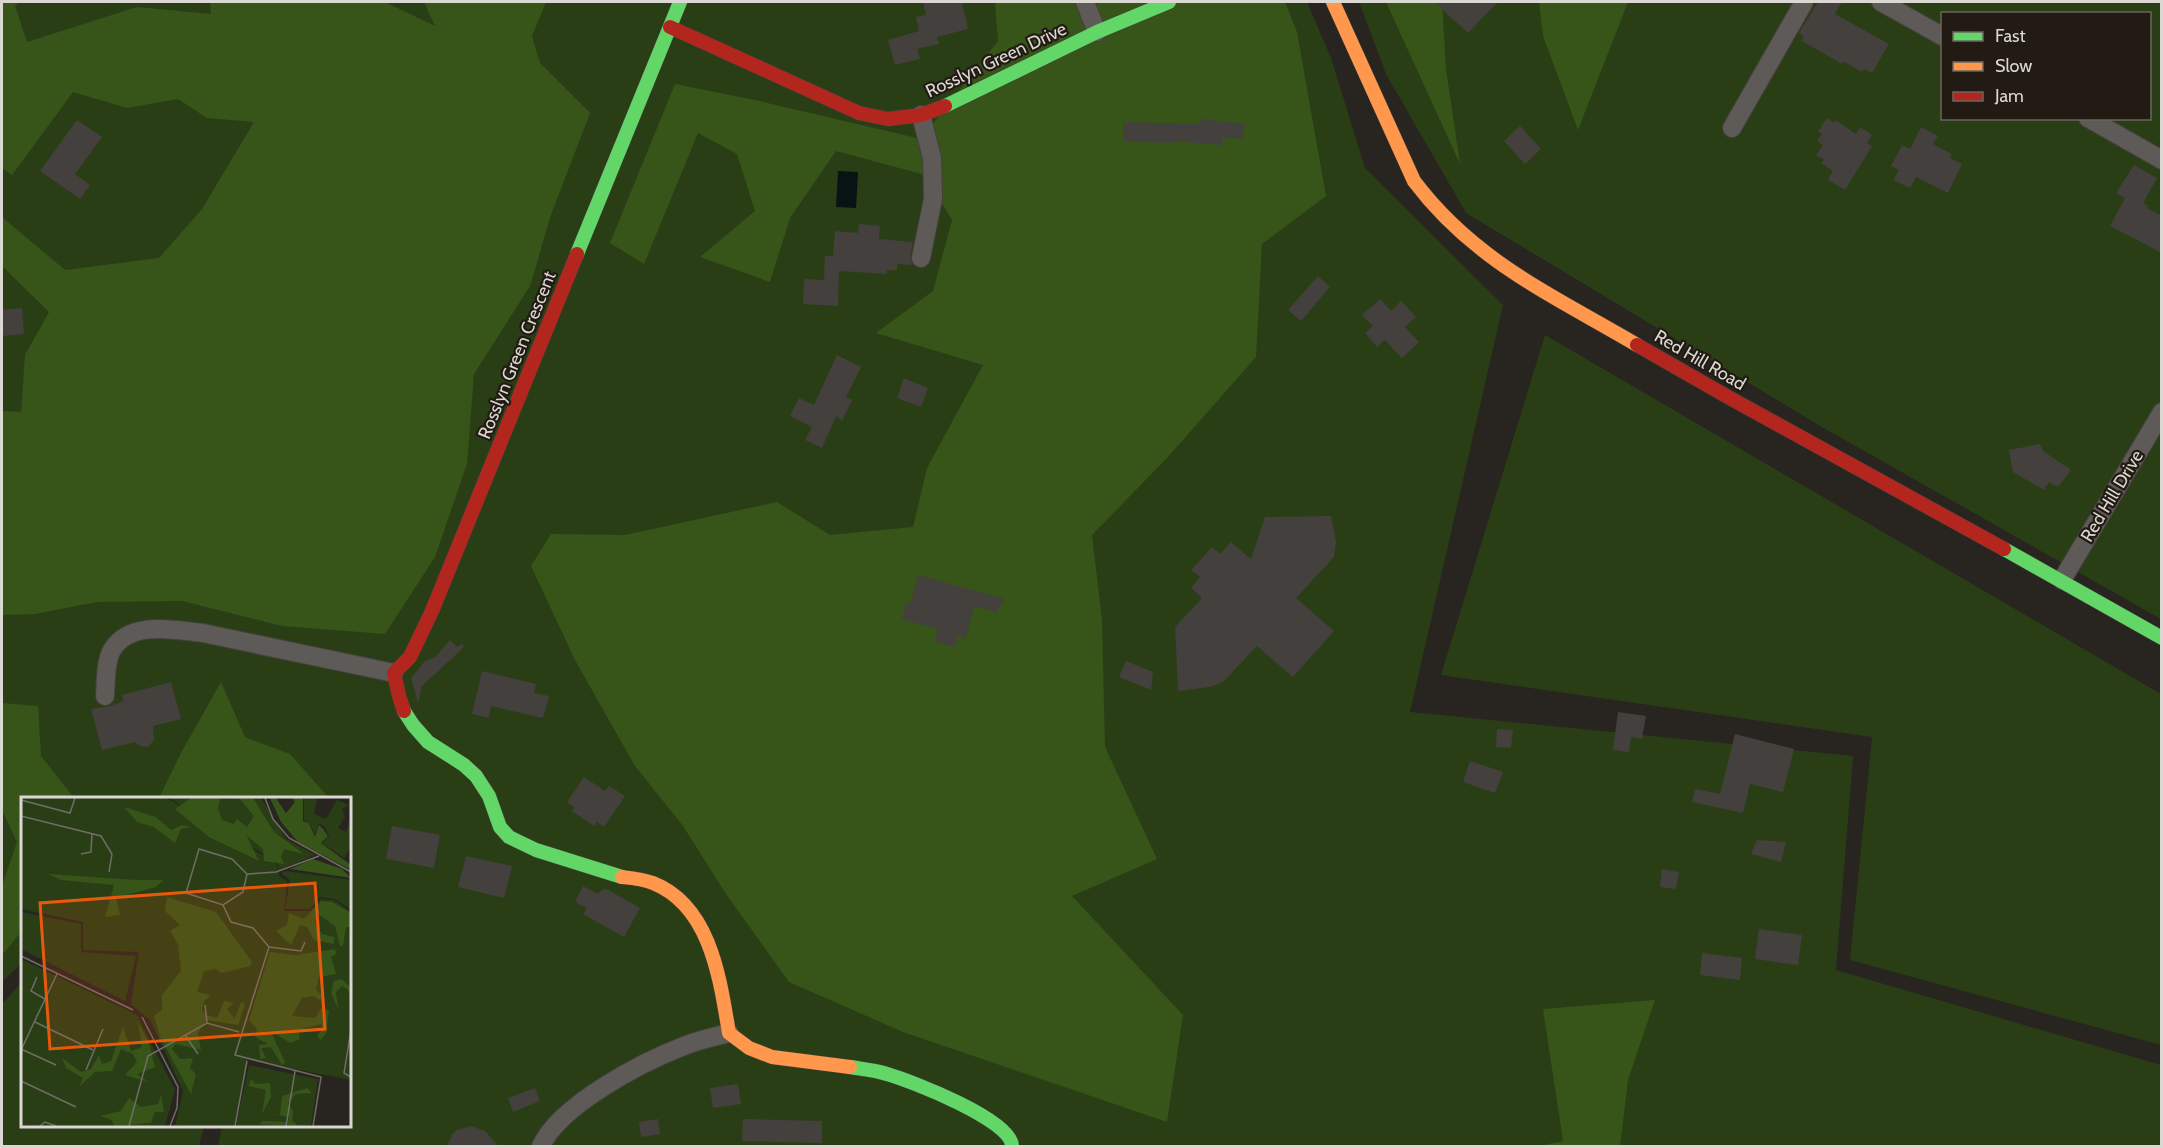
<svg xmlns="http://www.w3.org/2000/svg" width="2163" height="1148" font-family="Cabin,sans-serif">
	<style>
		.green { fill: #2a3e16; fill-rule: evenodd }
		.forest { fill: #375419 }
		.water { fill: #071315 }
		.building { fill: #43403d }
		.lines { fill: none; stroke-linecap: round; stroke-linejoin: round }
		.street-casing { stroke: #44413e; stroke-width: 20 }
		.fast-casing { stroke: #44413e; stroke-width: 15 }
		.slow-casing { stroke: #44413e; stroke-width: 15 }
		.jam-casing { stroke: #44413e; stroke-width: 15 }
		.street { stroke: #5e5a57; stroke-width: 18 }
		.fast { stroke: #63d668; stroke-width: 14 }
		.slow { stroke: #ff974d; stroke-width: 14 }
		.jam { stroke: #b3261e; stroke-width: 14 }
		.labels { text-anchor: middle; dominant-baseline: central; stroke-width: 4.5; stroke-linejoin: round; paint-order: stroke }
		.street-label { font-size: 18px; fill: #dbd7d2; stroke: #211b13 }
		.inset-road { fill: none; stroke: #706c67; stroke-width: 1.5 }
		.view { fill: #e8590c; fill-opacity: 0.15; stroke: #e8590c; stroke-width: 3 }
		.inset-edge { fill: none; stroke: #dbd7d2; stroke-width: 3 }
	</style>
	<rect width="100%" height="100%" fill="#282420"/>
	<path class="green" d="M2 2H1307L1331 58 1365 168 1503 305 1410 712 1853 756 1836 970 2161 1065V1146H218L222 1126H350V798H22V963L2 982Z
		M1359 2H2161V619L1822 427 1466 213 1386 74ZM1942 14H2150V118H1942Z
		M1545 335 2161 694V1045L1850 960 1872 737 1441 675Z
		M22 982V1126H204L199 1146H2V1004Z"/>
	<path class="forest" d="M2 2H19L15 6 27 42 137 7 211 14 210 2H385L435 26 424 2H546L532 36 540 63 590 113 551 215 530 286 474 374 467 464 435 557 385 634 282 626 182 601 97 602 35 614 2 615V411L21 412 25 355 49 312 2 266V217L65 270 159 258 202 209 254 122 207 118 178 99 127 108 73 92 12 175 2 168Z
		M995 2H1285L1297 32 1326 196 1262 244 1256 357 1167 458 1092 535 1102 620 1105 747 1157 859 1072 896 1183 1015 1167 1122 903 1032 789 982 726 894 683 826 635 766 575 660 531 566 551 534 625 535 777 502 830 535 913 527 927 468 983 365 876 333 933 291 952 220 925 175 836 151 790 218 770 282 700 257 755 211 737 154 698 133 644 264 610 243 675 84 755 100 921 139 998 41Z
		M1386 2H1442L1446 69 1460 164Z
		M1539 2H1628L1578 130 1543 36Z
		M221 682 245 737 290 754 329 798H159L182 751Z
		M2 703 38 706 41 756 74 798H22V931L2 955V886L17 842 2 810Z
		M1655 1000 1628 1080 1620 1146H1539L1563 1141 1543 1009Z"/>
	<path class="water" d="M838 171 858 172 856 208 836 207Z"/>
	<path class="building" d="M923 2H962L968 29 937 37 939 44 917 49 920 59 895 65 888 40 919 31 916 17 926 15Z
		M1434 2H1498L1468 33Z
		M1818 2H1842L1835 14 1889 44 1872 73 1864 69 1862 72 1843 61 1842 64 1802 41 1804 37 1799 33Z
		M1827 118 1834 123 1835 120 1856 134 1860 127 1872 135 1867 143 1872 146 1845 190 1828 180 1833 171 1821 163 1824 160 1816 155 1823 145 1817 141 1822 134 1818 131Z
		M1199 119 1245 124 1243 139 1223 137V145L1172 141V143L1123 141V122L1199 124Z
		M77 120 102 137 75 174 90 185 80 199 40 171Z
		M1520 126 1541 149 1525 164 1504 141Z
		M1921 127 1938 136 1933 144 1952 154 1950 158 1962 164 1948 193 1916 177 1910 188 1893 180 1899 170 1891 166 1902 145 1910 149Z
		M2134 165 2157 178 2143 203 2148 206 2147 208 2162 216V253L2110 226 2125 198 2116 193Z
		M859 224 880 226 879 239 913 242 910 256 913 265 897 264V270H887V274L839 271 838 306 803 304 804 279 824 280 825 256H833L835 231 858 233Z
		M1318 276 1330 287 1301 321 1288 310Z
		M1380 299 1391 311 1401 301 1416 317 1405 327 1419 342 1402 358 1385 340 1377 347 1365 333 1373 326 1362 315Z
		M22 308 24 334 2 336V310Z
		M837 355 861 367 846 397 852 400 842 421 836 416 822 448 805 440 812 427 790 416 799 398 814 405Z
		M904 378 928 388 921 407 897 398Z
		M2040 444 2043 451 2071 470 2058 487 2049 482 2044 490 2013 472 2009 450Z
		M1331 516 1336 542 1334 557 1296 598 1334 631 1293 677 1257 646 1223 682 1209 687 1178 691 1175 627 1202 598 1191 588 1200 577 1191 570 1212 547 1220 554 1231 542 1251 559 1265 517Z
		M918 575 1005 599 996 612 974 606 966 638 958 636 955 647 934 641 938 629 902 619 906 602 911 603Z
		M450 640 457 647 462 644 464 647 422 686 418 703 411 678 425 661 435 657Z
		M1126 661 1153 672 1151 690 1119 677Z
		M482 671 536 684 534 693 549 696 543 718 491 706 489 718 472 714Z
		M171 682 181 719 153 726 154 740 148 747 140 746 135 742 102 750 91 709 110 706 124 701 122 695Z
		M1618 712 1646 716 1642 739 1631 737 1629 752 1613 750Z
		M1497 729 1513 730 1511 748 1496 747Z
		M1735 734 1794 749 1783 792 1750 784 1743 813 1692 802 1695 789 1720 794Z
		M1470 761 1503 772 1495 793 1463 782Z
		M584 777 605 791 609 786 625 796 604 827 597 822 594 826 572 811 574 807 567 802Z
		M392 826 440 835 434 868 386 859Z
		M1757 840 1786 842 1781 862 1751 854Z
		M466 856 512 866 504 898 458 887Z
		M1662 869 1679 872 1676 889 1660 887Z
		M583 886 598 894 603 889 608 890 640 908 624 937 583 914 587 908 575 902Z
		M1759 929 1802 935 1798 965 1755 959Z
		M1702 953 1742 958 1740 980 1700 975Z
		M738 1084 741 1104 713 1108 710 1088Z
		M535 1088 540 1101 513 1112 508 1098Z
		M658 1119 660 1134 641 1137 639 1122Z
		M743 1119 822 1121V1143L742 1141Z
		M471 1126 485 1131 498 1146H447L452 1135 457 1130Z"/>
	<g class="lines">
		<defs>
			<path id="street" d="M1085 2 1097 32
				M1881 2 1942 36
				M921 115 932 158 933 199 921 258
				M2088 118 2162 160
				M1732 128 1804 2
				M2062 580 2162 412
				M105 696C106 682 105 662 112 650 130 620 174 630 203 633L394 673
				M541 1146C560 1105 642 1062 684 1046 698 1040 714 1037 729 1033"/>
			<path id="fast" d="M945 106 1097 32 1169 2
				M577 254 680 2
				M2004 549 2162 638
				M404 711 413 725 428 742 464 765 476 776 489 796 500 827 509 837 536 850 622 877
				M850 1067C862 1069 875 1070 887 1074 911 1081 1012 1120 1012 1146"/>
			<path id="slow" d="M1333 2 1414 181C1474 261 1554 296 1637 345
				M622 877C632 878 643 879 653 883 711 906 720 980 729 1033L749 1048 772 1057 850 1067"/>
			<path id="jam" d="M670 27 859 113 888 119 921 115 945 106
				M1637 345 1728 397 2004 549
				M404 711 399 696 394 673 410 657 432 611 577 254"/>
		</defs>
		<use href="#street" class="street-casing"/>
		<use href="#fast" class="fast-casing"/>
		<use href="#slow" class="slow-casing"/>
		<use href="#jam" class="jam-casing"/>
		<use href="#street" class="street"/>
		<use href="#fast" class="fast"/>
		<use href="#slow" class="slow"/>
		<use href="#jam" class="jam"/>
	</g>
	<g class="labels">
		<g class="street-label">
			<text transform="translate(996 60) rotate(-25)">Rosslyn Green Drive</text>
			<text transform="translate(517 355) rotate(-68)">Rosslyn Green Crescent</text>
			<text transform="translate(1700 360) rotate(30)">Red Hill Road</text>
			<text transform="translate(2112 496) rotate(-59)">Red Hill Drive</text>
		</g>
	</g>
	<g transform="translate(21 797)">
		<rect width="330" height="330" fill="#282420"/>
		<path d="M0 1H146L255 66 259 80 266 84 263 114H289L300 102 313 103 330 115V283L227 263 213 329H154L162 294 129 223 110 207 118 155 62 153V125L0 112ZM148 1H240L265 42 294 58 258 73 256 65ZM283 1H296L293 17 305 22 316 3 328 8 321 12 324 20 317 31 325 35 330 19V50L323 61 301 46 308 39 304 30 298 26 294 38 289 26 283 23ZM265 74 330 83V113L314 102 299 100 289 112H264L269 83 260 76ZM0 115 60 127V155L115 159 104 204 0 152ZM0 162 116 218 154 293 144 329H0ZM228 268 297 282 290 329H215Z" fill="#2a3e16"/>
		<path d="M170 1H199L197 11 201 23 213 27 216 22 226 30 233 19 218 1H232L253 35 283 57 263 52 260 60 263 67 243 64 242 52 225 38 238 64 188 40 154 12ZM249 1H255L265 16 274 5 271 1H282V24L288 26 294 40 298 28 302 32 307 39 300 46 330 68V73L277 45 260 25ZM103 10 135 20 150 33 161 28 170 30 160 32 154 46 133 30 116 25ZM292 62 321 72 330 81 269 72ZM27 77 115 83H142L135 90 95 101 99 118 84 120 93 88 40 83ZM146 100 195 115 231 165 229 169 201 176 194 172 183 174 176 195 190 198 183 204 181 213 185 218 196 221 203 204 213 206 206 212 214 222 220 205 224 207 217 228 185 223 177 236 180 253 155 247 151 252 159 262 172 261 169 271 175 277 170 297 139 240 133 219 141 213V198L160 174 157 147 149 134 159 128 144 114ZM300 104 311 105 330 116V130H325L322 149H319L314 129 297 117 294 126 301 137 313 140V147L293 143 286 130 279 128 270 148 255 134 266 128 268 116 283 122ZM314 152 315 157 310 160 315 177 298 180 295 193 304 201 303 206 293 199 281 201 271 219 294 221 301 210 308 214 305 237 299 243 296 238 302 232 300 227 277 233 279 242 269 246 249 233 264 265 261 268 250 250 240 251 245 261 239 262 238 248 247 247 234 240 236 232 228 223 249 155 275 158ZM321 182 330 191V203L327 193 321 189 315 195 317 212 310 196 313 184ZM117 225 128 246 134 270 116 277 127 285 104 278 116 265 112 257 100 252 91 274 74 275 58 290 62 281 45 271 41 261 60 275 70 272 78 258 81 267 90 264 102 230 110 254 121 250ZM230 282 234 287 249 286 250 300 241 317 245 293 228 289ZM286 291 291 296 275 297 267 306 272 314 271 324 276 327 274 329 238 327 242 324 267 325 268 320 245 316 259 318 261 299ZM140 298 143 315H134L130 326 93 329 91 323 79 319 100 314 108 301 120 310 137 307Z" fill="#375419"/>
		<path class="inset-road" d="M244 1 252 22 268 41 330 75M0 3 49 16 54 1M0 19 80 39 91 57 88 75M60 57 70 55 71 36M226 77 211 62 178 52 165 96 202 108 222 95 226 77 255 75 298 59M202 108 210 125 232 131 248 150 214 258 300 280 292 329M248 150 280 154 284 145M0 159 112 213M16 180 10 194 24 202M184 208 186 226M121 220 157 290 156 311 149 329M14 225 72 253M330 233 323 276 330 280M164 238 177 257M0 252 35 268M0 253 36 177M65 273 82 232M0 284 55 310M19 329 24 325 35 329M108 329 127 259 186 226 218 235M214 329 226 264M265 329 274 274"/>
		<path class="view" d="M294 86 304 232 29 252 19 106Z"/>
		<rect width="330" height="330" class="inset-edge"/>
	</g>
	<rect width="2163" height="1148" fill="none" stroke="#dbd7d2" stroke-width="6"/>
	<rect x="1941" y="12" width="210" height="108" fill="#211b13" stroke="#6b665f" stroke-width="1.5"/>
	<rect x="1953" y="32" width="30" height="9" fill="#63d668" stroke="#6b665f" stroke-width="1.5"/>
	<text x="1995" y="42" font-size="18" fill="#dbd7d2">Fast</text>
	<rect x="1953" y="62" width="30" height="9" fill="#ff974d" stroke="#6b665f" stroke-width="1.5"/>
	<text x="1995" y="72" font-size="18" fill="#dbd7d2">Slow</text>
	<rect x="1953" y="92" width="30" height="9" fill="#b3261e" stroke="#6b665f" stroke-width="1.5"/>
	<text x="1995" y="102" font-size="18" fill="#dbd7d2">Jam</text>
</svg>
